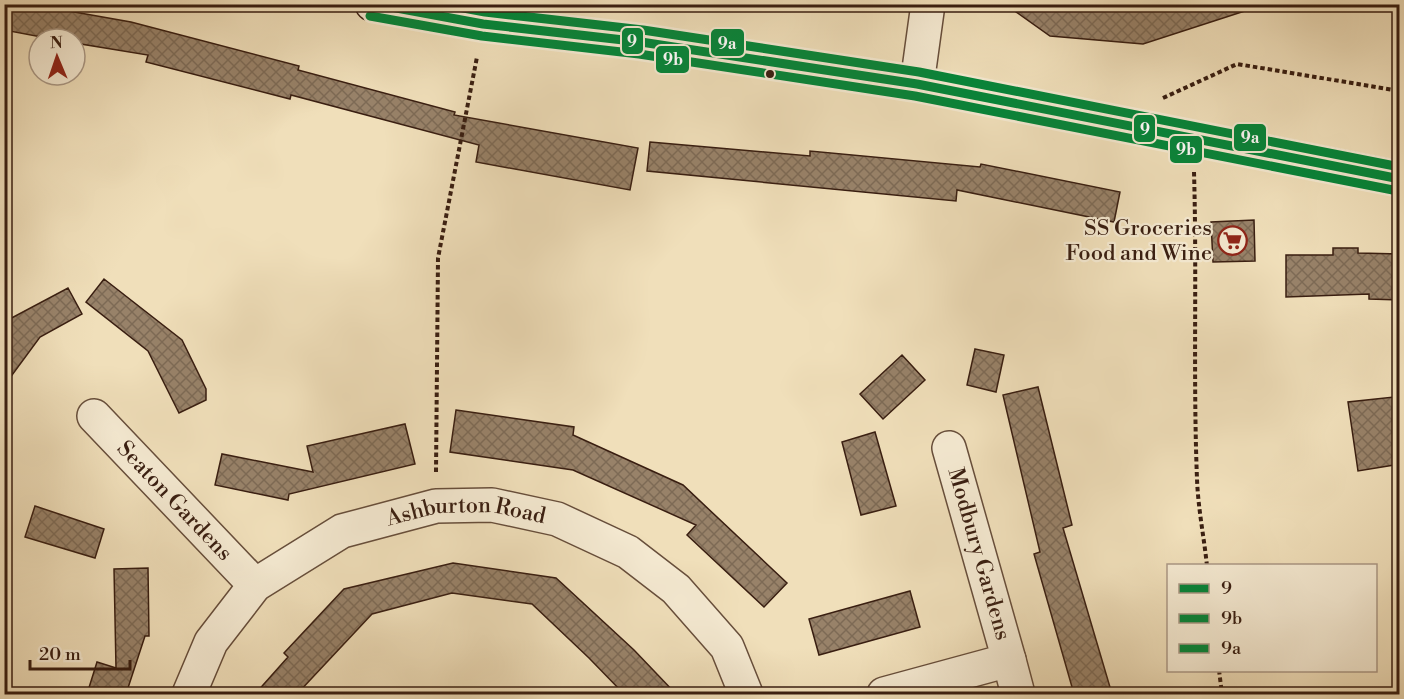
<svg xmlns="http://www.w3.org/2000/svg" width="1404" height="699" font-family="'Libre Bodoni',serif">
	<style>
		.building { fill: url(#building-cross-hatch); stroke: #391e11; stroke-width: 1.5 }
		.lines { fill: none; stroke-linecap: round; stroke-linejoin: round }
		.street-casing { stroke: #674e3b; stroke-width: 36 }
		.secondary-casing { stroke: #391e11; stroke-width: 36 }
		.path { stroke: #391e11; stroke-width: 4; stroke-dasharray: 4.5 3; stroke-linecap: butt }
		.street { stroke: #f5ead2; stroke-width: 33 }
		.secondary { stroke: #f5ead2; stroke-width: 33 }
		.bus-1-casing { stroke: #f5ead2; stroke-width: 14 }
		.bus-2-casing { stroke: #f5ead2; stroke-width: 14 }
		.bus-3-casing { stroke: #f5ead2; stroke-width: 14 }
		.bus-1 { stroke: #048539; stroke-width: 9 }
		.bus-2 { stroke: #048539; stroke-width: 9 }
		.bus-3 { stroke: #048539; stroke-width: 9 }
		.bus-dot { fill: #391e11; stroke: #f5ead2; stroke-width: 2 }
		.labels { text-anchor: middle; dominant-baseline: central; stroke-width: 4.5; stroke-linejoin: round; paint-order: stroke }
		.poi-label { font-size: 22px; fill: #391e11; stroke: #f5ead2; text-anchor: end }
		.street-label { font-size: 22px; fill: #391e11; stroke: #f5ead2 }
		.line-badge { stroke: #f5ead2; stroke-width: 2 }
		.badge-label { font-size: 16px; text-anchor: middle; font-weight: bold; fill: #fff }
	</style>
	<defs>
		<pattern id="building-cross-hatch" width="8" height="8" patternUnits="userSpaceOnUse" patternTransform="scale(1.5)"><rect width="8" height="8" fill="#988269"/><path d="M0 0l8 8M0 8l8-8" fill="none" stroke="#7d6a55"/></pattern>
	</defs>
	<rect width="100%" height="100%" fill="#f0dfba"/>
	<filter id="stains"><feTurbulence type="fractalNoise" baseFrequency=".00333" numOctaves="4"/><feColorMatrix values="0 0 0 0 .2 0 0 0 0 .09 0 0 0 0 .02 0 0 0 .5 -.17"/></filter>
	<radialGradient id="worn" r=".72"><stop offset=".6" stop-color="#630" stop-opacity="0"/><stop offset="1" stop-color="#630" stop-opacity=".3"/></radialGradient>
	<path class="building" d="M4 4H29L131 22 299 66 298 70 455 112 454 115 638 148 630 190 476 162 479 145 291 95 290 99 146 62 148 55 75 43V39H52L4 30Z
		M1005 4H1247L1248 10 1143 44 1050 36Z
		M650 142 810 156V151L980 167 981 164 1120 192 1114 222 957 190 956 201 647 171Z
		M1254 220 1255 261 1213 262 1211 222Z
		M1333 248H1358V253L1400 254V300L1369 299V294L1286 297V255H1333Z
		M104 279 182 340 206 389V400L179 413 148 351 86 302Z
		M68 288 82 314 40 337 4 386V322Z
		M975 349 1004 355 996 392 967 385Z
		M902 355 925 380 883 419 860 394Z
		M1038 387 1072 525 1063 528 1112 694H1074L1034 554 1040 552 1003 395Z
		M1394 397 1400 445V464L1358 471 1348 402Z
		M456 410 574 427 573 435 683 485 787 583 764 607 687 535 696 525 573 470 450 452Z
		M405 424 415 464 289 494 288 500 215 485 222 454 313 472 307 446Z
		M875 432 896 506 861 515 842 442Z
		M35 506 104 529 95 558 25 537Z
		M453 563 556 578 634 650 676 694H624L589 658 532 604 452 593 372 614 297 694H255L288 657 284 653 344 589Z
		M148 568 149 636H145L126 694H87L97 662 116 668 114 569Z
		M910 591 920 627 819 655 809 619Z"/>
	<g class="lines">
		<defs>
			<g id="street">
				<path d="M917 84 928 4"/>
				<path id="s1" d="M94 416 255 585"/>
				<path d="M1009 660 1018 694"/>
				<path id="s2" d="M189 694 211 642 255 585 342 531 436 506 492 505 557 519 628 552 676 589 727 647 746 694"/>
				<path d="M884 694 1009 660 949 448"/>
			</g>
			<path id="secondary" d="M372 4 483 24 641 42 917 84 1400 179"/>
		</defs>
		<use href="#street" class="street-casing"/>
		<use href="#secondary" class="secondary-casing"/>
		<path class="path" d="M1163 98 1237 64 1400 91
			M1194 172C1197 275 1193 377 1197 479 1198 508 1204 537 1207 566
			M436 472 438 258 477 57
			M1219 670 1222 694"/>
		<use href="#street" class="street"/>
		<use href="#secondary" class="secondary"/>
		<defs>
			<path id="bus-1" d="M375 4 483 24 641 42 917 84 1400 179"/>
			<path id="bus-2" d="M370 16 482 36 639 54 915 96 1398 191"/>
			<path id="bus-3" d="M442 4 485 12 643 30 919 72 1400 167"/>
		</defs>
		<use href="#bus-1" class="bus-1-casing"/>
		<use href="#bus-2" class="bus-2-casing"/>
		<use href="#bus-3" class="bus-3-casing"/>
		<use href="#bus-1" class="bus-1"/>
		<use href="#bus-2" class="bus-2"/>
		<use href="#bus-3" class="bus-3"/>
	</g>
	<defs>
		<symbol id="supermarket-ring" viewBox="-11 -11 22 22"><circle r="9.5" fill="#f5ead2" stroke="#8f2418" stroke-width="1.5"/><path d="M-6-5.5h2.5l.6 2H6L4.5 2H-2.5L-4.4-4H-6ZM-1.5 3.2a1.3 1.3 0 1 0 .1 0ZM3 3.2a1.3 1.3 0 1 0 .1 0Z" fill="#8f2418"/></symbol>
	</defs>
	<g fill-rule="evenodd">
		<use href="#supermarket-ring" x="1216" y="224" width="33" height="33"/>
	</g>
	<circle class="bus-dot" cx="770" cy="74" r="5"/>
	<g class="labels">
		<g class="poi-label">
			<text x="1212" y="228">SS Groceries<tspan x="1212" dy="25">Food and Wine</tspan></text>
		</g>
		<g class="street-label">
			<text stroke="none"><textPath href="#s1" startOffset="117">Seaton Gardens</textPath></text>
			<text stroke="none"><textPath href="#s2" startOffset="358">Ashburton Road</textPath></text>
			<text transform="translate(979 554) rotate(74)">Modbury Gardens</text>
		</g>
	</g>
	<g class="line-badge">
		<rect x="621" y="27" width="23" height="28" rx="6" fill="#048539"/>
		<rect x="710" y="28" width="35" height="29" rx="6" fill="#048539"/>
		<rect x="655" y="45" width="35" height="29" rx="6" fill="#048539"/>
		<rect x="1133" y="114" width="23" height="29" rx="6" fill="#048539"/>
		<rect x="1233" y="123" width="34" height="29" rx="6" fill="#048539"/>
		<rect x="1169" y="135" width="34" height="29" rx="6" fill="#048539"/>
	</g>
	<g class="badge-label">
		<text x="632" y="47">9</text>
		<text x="727" y="49">9a</text>
		<text x="673" y="65">9b</text>
		<text x="1145" y="135">9</text>
		<text x="1250" y="143">9a</text>
		<text x="1186" y="155">9b</text>
	</g>
	<rect width="1404" height="699" fill="none" stroke="#f0dfba" stroke-width="24"/>
	<rect x="6" y="6" width="1392" height="687" fill="none" stroke="#391e11" stroke-width="3"/>
	<rect x="12" y="12" width="1380" height="675" fill="none" stroke="#391e11" stroke-width="1.5"/>
	<rect x="1167" y="564" width="210" height="108" fill="#f5ead2" stroke="#aa9885" stroke-width="1.5"/>
	<rect x="1179" y="584" width="30" height="9" fill="#048539" stroke="#aa9885" stroke-width="1.5"/>
	<text x="1221" y="594" font-size="18" fill="#391e11">9</text>
	<rect x="1179" y="614" width="30" height="9" fill="#048539" stroke="#aa9885" stroke-width="1.5"/>
	<text x="1221" y="624" font-size="18" fill="#391e11">9b</text>
	<rect x="1179" y="644" width="30" height="9" fill="#048539" stroke="#aa9885" stroke-width="1.5"/>
	<text x="1221" y="654" font-size="18" fill="#391e11">9a</text>
	<g transform="translate(57 57) rotate(358)"><circle r="28" fill="#f5ead2" stroke="#aa9885" stroke-width="1.5"/>
	<path d="M0-4.5L10 22L0 15L-10 22Z" fill="#8f2418"/>
	<text y="-9" font-size="16" font-weight="bold" text-anchor="middle" fill="#391e11">N</text>
	</g>
	<path d="M30 660v9h100v-9" fill="none" stroke="#391e11" stroke-width="3"/>
	<text x="39" y="660" font-size="18" fill="#391e11" stroke="#f5ead2" stroke-width="4.5" paint-order="stroke">20 m</text>
	<rect width="100%" height="100%" filter="url(#stains)"/>
	<rect width="100%" height="100%" fill="url(#worn)"/>
</svg>
